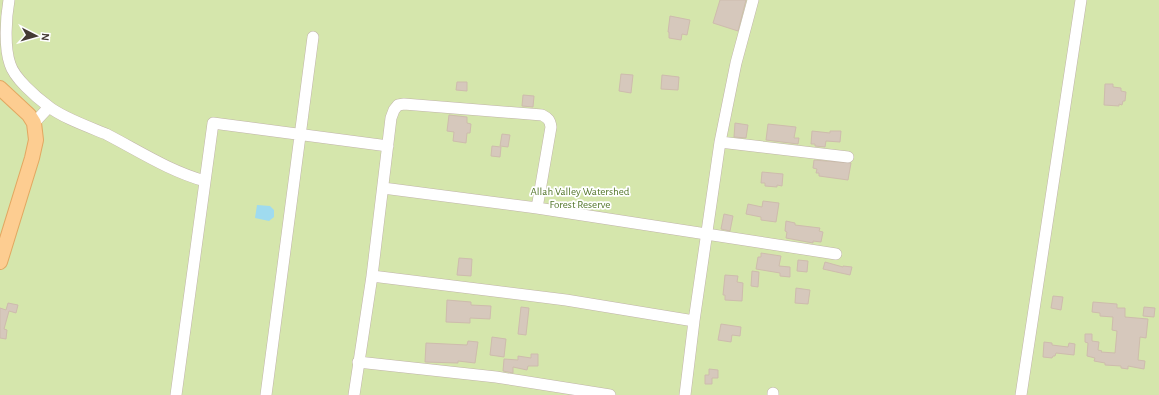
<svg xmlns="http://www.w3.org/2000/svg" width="1159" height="395" font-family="'Alegreya Sans',sans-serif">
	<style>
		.green { fill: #d5e6ac }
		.water { fill: #9fdbef }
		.building { fill: #d6c8bc; stroke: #cebcad }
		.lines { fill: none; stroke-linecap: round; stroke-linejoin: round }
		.minor-casing { stroke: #c0b4aa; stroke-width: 12 }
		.major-casing { stroke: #e2a761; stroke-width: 16 }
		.minor { stroke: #fff; stroke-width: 11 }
		.major { stroke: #fdcd91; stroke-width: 14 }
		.labels { text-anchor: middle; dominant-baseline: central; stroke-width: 3.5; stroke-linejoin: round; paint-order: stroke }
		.park-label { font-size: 11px; fill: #517428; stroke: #fff }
	</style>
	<rect width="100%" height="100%" fill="#f2ebe4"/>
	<path class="green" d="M0 0H1159V395H0Z"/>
	<path class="water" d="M257 205 270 206 274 210V217L269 221 255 218Z"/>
	<path class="building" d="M720 0H746L738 31 713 23Z
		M670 16 690 20 687 35 682 34 681 40 669 38V32H668Z
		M621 74 633 75 631 93 619 91Z
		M662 75 679 77 678 90 661 89Z
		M457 82H467V91L456 90Z
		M1105 84H1113V87L1121 88V91L1126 92 1125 101H1123L1122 105 1119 104V106L1104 105Z
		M523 95 534 96 533 107 522 106Z
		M449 115 467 117V123L471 124 470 133H467L466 143 453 141 454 132 447 131Z
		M735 123 748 125 746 138 734 137Z
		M768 124 796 127 794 138H799L798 144 766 140Z
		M812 131 830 133V131H841L840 142 826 141 825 147 815 146V144H811Z
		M502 134 510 135 508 147 500 146Z
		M492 146 501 147 500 157 491 156Z
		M814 160 851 163 848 180 819 176V173H816L817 169 813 168Z
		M762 172 783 174 782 186 777 185V187L765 186V183H761Z
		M763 201 779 203 776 222 761 220V217L746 214 748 204 762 207Z
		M724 214 733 216 730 231 721 229Z
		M786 221 795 223V225L820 228 819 231 823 232 821 242 813 241V243L786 238 787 232 785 231Z
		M761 253 781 256 779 266 790 267V277L780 276V273L756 269 758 257H761Z
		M459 258 472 259 471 276 457 275Z
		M798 260 808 261 807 272 797 271Z
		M825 262 843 267V266L852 267 850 275 823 269Z
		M752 271 759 272 758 287 751 286Z
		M725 275 738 276 737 282 743 283 742 301 725 300V295H723Z
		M796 288 810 290 808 304 795 303Z
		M1053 296 1063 297 1061 310 1051 308Z
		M447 300 471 302V305L491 306 490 319 470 318V323L446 322Z
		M1093 302 1117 304V308H1125V317L1148 319 1146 338 1140 337 1138 360 1145 361 1144 369 1128 366V369L1121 368V366L1105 365V363L1094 361 1095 358 1087 356 1088 343 1085 342V334H1092V341L1099 342 1098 350 1102 351 1101 352 1115 353 1117 331 1112 330 1113 317 1100 316V313L1092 312Z
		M8 303 18 305 16 313 9 311 4 329 7 330 6 339 0 338V308L6 310Z
		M521 307 529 308 526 335 518 334Z
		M1144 307 1155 308 1154 317 1143 316Z
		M721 324 741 327 740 336 732 335 731 342 718 340Z
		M492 337 506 339 504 357 490 355Z
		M468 341 478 342 475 363 458 361V363L425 362 426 343 467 345Z
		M1044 342 1052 343V345L1068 347 1069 343 1075 344 1074 355 1056 353 1055 356H1053L1052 358 1043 357Z
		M531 354H538V366H528L527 370 513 367V373L503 371 504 359 518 360V356L531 358Z
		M709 369 718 370V378H712V384H705V375H709Z"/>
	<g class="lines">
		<defs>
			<path id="minor" d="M9 0C6 17 4 47 10 64 14 78 36 97 48 106 61 117 89 127 106 134 139 151 169 171 205 181
				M34 123 49 107
				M720 142 848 157
				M383 188 537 208 836 254
				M372 276 566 300 694 321
				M358 362 496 377 610 395
				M176 395 213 123 388 146
				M266 395 313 37
				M354 395 372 276 391 118 394 110 398 105 404 104 542 115C548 118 550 120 551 127L537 208
				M685 395 694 321 720 142 736 63 753 0
				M773 395V393
				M1021 395 1081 0"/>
			<path id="major" d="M0 88 29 115 34 123 36 140 32 158 0 262"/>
		</defs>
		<use href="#minor" class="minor-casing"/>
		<use href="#major" class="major-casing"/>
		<use href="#minor" class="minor"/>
		<use href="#major" class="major"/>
	</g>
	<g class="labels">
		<g class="park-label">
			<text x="580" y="191">Allah Valley Watershed<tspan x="580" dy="13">Forest Reserve</tspan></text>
		</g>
	</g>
	<g transform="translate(36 36) rotate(96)" stroke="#ffffff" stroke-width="3" paint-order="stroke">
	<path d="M0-3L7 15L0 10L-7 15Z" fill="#443b34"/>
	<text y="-6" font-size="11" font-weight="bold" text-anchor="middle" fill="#443b34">N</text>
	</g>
</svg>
